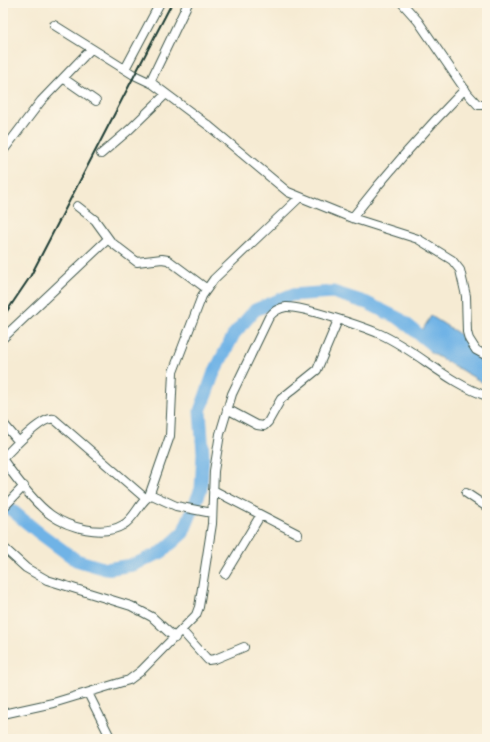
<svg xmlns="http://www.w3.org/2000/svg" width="490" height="742" font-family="'IM FELL English',serif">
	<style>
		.water { fill: #70b3e6; stroke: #48788d }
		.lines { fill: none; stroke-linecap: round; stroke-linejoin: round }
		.river { stroke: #70b3e6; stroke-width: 13 }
		.street-casing { stroke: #3f574c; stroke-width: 10 }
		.street { stroke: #fff; stroke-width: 8 }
		.rail { stroke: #1f3d34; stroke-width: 2 }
	</style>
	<rect width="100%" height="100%" fill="#fcf5e5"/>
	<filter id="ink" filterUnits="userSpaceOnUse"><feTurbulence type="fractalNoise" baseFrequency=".025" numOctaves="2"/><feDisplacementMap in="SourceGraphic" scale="8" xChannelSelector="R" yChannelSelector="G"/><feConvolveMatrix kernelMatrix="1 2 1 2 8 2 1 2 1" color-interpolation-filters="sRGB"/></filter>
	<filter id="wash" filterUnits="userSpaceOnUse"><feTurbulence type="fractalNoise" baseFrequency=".012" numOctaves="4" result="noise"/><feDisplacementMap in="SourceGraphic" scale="16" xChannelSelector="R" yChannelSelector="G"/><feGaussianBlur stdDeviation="0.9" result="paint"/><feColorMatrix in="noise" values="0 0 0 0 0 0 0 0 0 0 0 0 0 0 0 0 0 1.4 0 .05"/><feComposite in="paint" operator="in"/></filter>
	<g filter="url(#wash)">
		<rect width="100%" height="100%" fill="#f6ebd3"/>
		<path class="water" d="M431 316 458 333 474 352 487 360V385L430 352 422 338 423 329Z"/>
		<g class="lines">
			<path class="river" d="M3 503 38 532 76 560 106 569 133 565 162 552 183 533 201 489 203 453 200 411 213 375 234 334 255 310 291 295 333 292 367 303 400 319 436 348"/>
		</g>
	</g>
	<g filter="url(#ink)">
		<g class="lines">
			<defs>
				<path id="street" d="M402 3 418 21 468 94 478 105H487
					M54 25 134 75 153 84 209 126 288 192 352 218 418 239 452 260 460 270 466 296 467 332 469 339 476 350 487 356
					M125 69 160 3
					M63 78 96 101
					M150 82 188 3
					M3 151 41 101 91 49
					M101 154 129 130 166 94
					M77 206 95 220 111 242 137 262 162 259 168 260 207 289
					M352 218C387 173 425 130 465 89
					M3 338 108 239
					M227 409 257 425 264 426 268 422 281 399 317 370 338 320
					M3 423 19 442
					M3 458C12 449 42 416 54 419L145 498
					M3 460C15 477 34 503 51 515 69 528 103 537 123 525 135 519 141 498 152 495L176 506 212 513
					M213 490 298 534
					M466 493 487 507
					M149 496 170 436 173 372 202 296 214 279 299 198
					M3 508 24 486
					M3 547 26 568 47 580 131 606 152 617 175 638
					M225 574 260 516
					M182 631 208 660 215 659 244 647
					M88 693 111 739
					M3 714 53 703 129 680 141 671 196 615 199 607 212 524 214 471 220 434 232 394 269 317C273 312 278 308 286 307 302 306 364 327 380 334 418 351 447 383 487 396"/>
			</defs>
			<use href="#street" class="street-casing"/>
			<use href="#street" class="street"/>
			<path class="rail" d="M3 317 30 277 172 3"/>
		</g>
	</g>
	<rect width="490" height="742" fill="none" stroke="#fcf5e5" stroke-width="16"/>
</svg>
